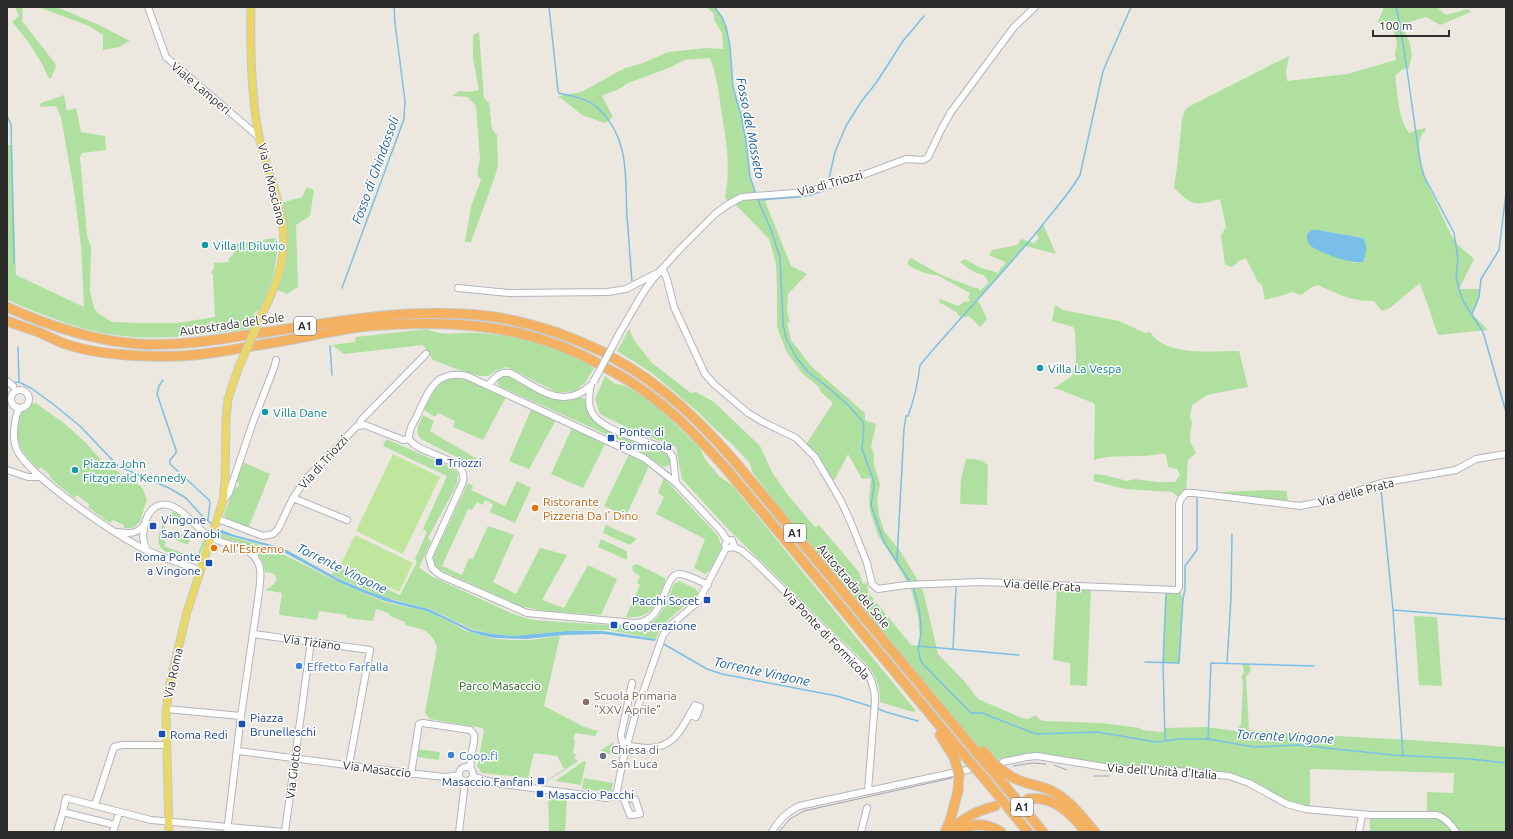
<svg xmlns="http://www.w3.org/2000/svg" width="1513" height="839" font-family="Ubuntu,sans-serif">
	<style>
		.green { fill: #afe09f; fill-rule: evenodd }
		.pitch { fill: #bfe69c }
		.water { fill: #79bfe8 }
		.lines { fill: none; stroke-linecap: round; stroke-linejoin: round }
		.stream { stroke: #79bfe8; stroke-width: 1.5 }
		.minor-casing { stroke: #b3b4be; stroke-width: 8 }
		.major-casing { stroke: #c8c8c8; stroke-width: 9 }
		.highway-casing { stroke: #c8c8c8; stroke-width: 11 }
		.minor { stroke: #fff; stroke-width: 6 }
		.major { stroke: #e9d868; stroke-width: 7 }
		.highway { stroke: #f5b162; stroke-width: 9 }
		.tram { stroke: #a2a3b5; stroke-width: 1 }
		.minor-bridge-casing { stroke: #b3b4be; stroke-width: 8; stroke-linecap: butt }
		.major-bridge-casing { stroke: #c8c8c8; stroke-width: 9; stroke-linecap: butt }
		.highway-bridge-casing { stroke: #c8c8c8; stroke-width: 11; stroke-linecap: butt }
		.minor-bridge { stroke: #fff; stroke-width: 6 }
		.major-bridge { stroke: #e9d868; stroke-width: 7 }
		.highway-bridge { stroke: #f5b162; stroke-width: 9 }
		.culture-dot { fill: #0f9aa8; stroke: #fff; stroke-width: 1.5 }
		.transit-dot { fill: #1a4fb4; stroke: #fff; stroke-width: 1.5 }
		.food-dot { fill: #e8710a; stroke: #fff; stroke-width: 1.5 }
		.shop-dot { fill: #3f7fe0; stroke: #fff; stroke-width: 1.5 }
		.education-dot { fill: #8d6e63; stroke: #fff; stroke-width: 1.5 }
		.worship-dot { fill: #6b7280; stroke: #fff; stroke-width: 1.5 }
		.labels { text-anchor: middle; dominant-baseline: central; stroke-width: 3; stroke-linejoin: round; paint-order: stroke }
		.shield { fill: #fff; stroke: #6b6b6b; stroke-width: 1 }
		.shield-label { font-size: 11px; font-weight: bold; fill: #2c2c2c }
		.street-label { font-size: 12px; fill: #2c2c2c; stroke: #fff }
		.culture-label { font-size: 12px; fill: #0d838f; stroke: #fff; text-anchor: start }
		.transit-label { font-size: 12px; fill: #164399; stroke: #fff; text-anchor: start }
		.food-label { font-size: 12px; fill: #c56008; stroke: #fff; text-anchor: start }
		.shop-label { font-size: 12px; fill: #366cbe; stroke: #fff; text-anchor: start }
		.park-label { font-size: 12px; fill: #27661f; stroke: #fff }
		.education-label { font-size: 12px; fill: #785e54; stroke: #fff; text-anchor: start }
		.worship-label { font-size: 12px; fill: #5b616d; stroke: #fff; text-anchor: start }
		.water-label { font-size: 13px; font-style: italic; fill: #165d96; stroke: #fff }
	</style>
	<rect width="100%" height="100%" fill="#ede8df"/>
	<path class="green" d="M15 7H23L22 21 54 62 56 66 51 79 48 77C39 56 27 39 12 22L19 16Z
		M38 7H57L99 25 130 41 119 47 103 50V35L89 26Z
		M706 7H718L716 10 722 17 726 27 730 46 733 87 741 115 746 141 750 177 756 194 764 196 767 206 791 266 807 274 788 294 787 311 790 322 787 323 791 340 811 366 865 413V420L875 424 876 426 871 446 874 454V465L880 484 877 499 879 515 884 531 900 551 920 584 924 594 938 654 964 681 978 699 1022 718 1028 719 1036 715 1039 719 1043 721 1101 723 1140 728 1141 730 1164 732V728L1206 727 1236 731 1241 725 1243 682 1241 677 1244 672 1242 664H1249L1251 670 1246 677 1249 730C1334 737 1420 739 1506 747V832H1370V815L1427 814V792L1453 793 1454 773 1310 769V810L1305 809 1238 778 1140 771 1044 757 1003 762 1000 759 991 760 973 740 957 729 835 581 753 473 749 462 732 444 714 428 698 412 652 373 617 351 629 329 634 340 652 363 691 393 696 392 714 402 760 446 772 472 787 494 815 527 819 525 859 572 863 584 867 583 868 592 911 645 918 646 920 638 918 616 910 585 905 579 896 563 878 535 870 511 869 498 871 478 862 479 848 454 835 479 830 483 805 446 833 403 820 391 819 387 802 373 786 351 777 327V287L776 264 769 239 733 202 729 204 725 197C731 167 726 139 721 109 719 91 716 74 710 58L685 60 671 67 626 84C621 90 609 92 602 96L613 117 605 123 582 115 558 96 581 92 625 68 643 63 668 52 706 48 723 49 722 33 714 20V14Z
		M1384 7H1437L1446 15 1468 9 1471 12 1440 25 1426 17 1403 24C1404 33 1410 40 1411 49 1413 55 1410 62 1409 68L1403 69 1395 76C1398 95 1398 118 1409 133L1416 130 1426 128 1425 131 1422 134 1419 142 1420 161 1424 176 1450 233 1458 245 1474 259 1459 289H1480L1477 304 1472 314 1488 330 1438 335 1420 283 1390 308 1382 311 1374 301C1353 302 1337 294 1318 285L1312 287 1301 295 1291 292C1284 296 1273 297 1265 300L1262 285 1258 282 1246 258 1239 261 1232 267 1225 265 1221 235 1226 227 1220 199C1195 206 1192 206 1174 188L1178 159 1182 119 1185 110 1190 106 1289 56 1286 71 1287 81 1347 74 1396 60 1395 53 1397 43 1392 24 1384 25 1377 22 1381 15ZM1318 230 1363 238V262C1346 268 1324 241 1312 231Z
		M479 32 484 98 489 103 492 129 497 135 498 166 494 179 471 242H465L471 206 481 180 477 174 480 159 476 106 468 97 452 96 459 91 467 92 479 90 473 58V35Z
		M64 95 67 111 76 108 81 132 105 136 106 150 82 153 80 157 87 235 91 247 90 291 94 308 99 314 112 322 141 323H177L215 317 213 275 211 273 214 268V263L229 262 228 259C235 256 234 251 234 244L275 238 277 240V243H278C277 261 271 291 262 306 260 310 256 312 252 314L262 313 256 328C212 333 167 341 123 336 82 332 44 315 7 300V145H12L16 275 84 307 81 246 74 191 61 117 56 106 40 107 41 103Z
		M307 187 314 190 310 216 296 225 298 287 287 294 277 290C289 256 291 239 281 203L302 197Z
		M1043 224 1056 254 1025 246 976 301 979 302 987 319 980 327 969 316 961 318 956 312 939 302 940 299 958 306 964 302 970 301 968 297 970 293 937 275C929 276 913 269 907 264L910 258 913 259 939 274 975 288H978L980 291 988 283C986 273 981 275 974 272 969 269 964 265 960 262L965 259 979 267 998 273 1001 267 1005 264V262L989 255 992 250 1017 245 1021 239 1034 243 1039 238 1036 233Z
		M1055 305 1063 310 1119 321 1145 333 1150 332C1165 357 1214 351 1239 351L1248 387 1207 395 1192 405 1190 417 1192 423 1190 435V441L1196 453 1188 460 1186 493 1181 499 1172 492 1125 489 1094 481V474L1104 475 1127 481 1134 479 1158 482H1175L1180 475 1177 469 1168 467 1166 455 1163 453C1142 459 1115 453 1094 460L1095 405 1093 403 1058 389H1053L1072 376 1076 360 1075 331 1073 327 1052 321Z
		M427 329C445 337 456 332 475 333 509 333 565 348 594 368L585 383 575 391 558 393 507 367 495 371 488 376H479L454 368 433 360 423 345 344 354 332 345 355 342 356 337Z
		M506 375C530 385 555 409 581 397L586 400 587 406 595 420 670 455 671 462 670 465 664 467 634 447 499 386 497 380 499 377Z
		M605 376 615 384 623 385 653 402 700 448 705 459 720 477 732 485 916 711 913 712 880 702C880 687 877 677 867 665L728 529 682 479 676 447 636 432 600 414 595 399Z
		M453 377 466 380 506 397 483 440 453 427 455 421 438 413 435 417 424 410C431 392 434 386 453 377Z
		M36 403 65 424 85 442 104 463 142 487 147 499 140 522 132 528H124V525L113 520 110 523 89 508V504L77 495 74 498 49 477 50 475 41 467 39 469C19 452 12 437 21 411L27 408 30 404Z
		M531 410 556 420 529 469 509 461Z
		M423 415 434 421 430 431 477 459 479 463 476 467 421 439C414 431 419 424 423 415Z
		M572 428 605 444 583 488 551 474Z
		M386 439 453 468 458 474 457 484 428 538 431 541 419 568 433 577 513 614 533 620 635 627C660 627 666 603 674 584L679 581 696 589 698 593 696 597C682 609 662 620 656 639L608 630 567 631 514 636 492 634 472 629 430 609 380 596 332 575 336 566 400 595 417 562 415 559 427 532 423 529 447 476 383 446Z
		M629 454 649 466 626 516 604 506Z
		M966 459H974L983 461V462L988 465 987 505 960 504 961 479Z
		M243 462 270 474 248 529 226 520 224 515 234 488 238 487 239 483 236 481Z
		M664 478 718 536 722 548 710 570 705 574 694 568 705 539 656 514 664 497 658 493Z
		M517 481 531 488 515 523 490 512 493 504 485 500 483 505 477 502 472 510 468 509 442 566 462 575 469 558 473 559 488 526 514 535 493 582 516 594 540 548 567 555 542 600 564 608 588 565 617 579 601 615 544 611 520 606 438 569 434 565 432 560 468 483 473 486 471 490 505 506Z
		M1268 490 1287 491 1288 505 1194 493Z
		M173 512 177 513 191 526 181 519 177 524 167 521 161 538 166 542 164 546 192 557 194 553 198 554 204 538 201 535 206 536 207 538 196 562 168 552H166C151 544 162 528 166 516Z
		M606 525 637 539 630 545 603 533Z
		M176 531 188 538 190 541 189 543 186 544 173 539Z
		M218 533 271 548 328 577 361 592 385 602 425 611 445 619 466 631 480 635 495 639 511 640H530L560 636 544 706 584 727 598 731 595 736 575 733 573 740 575 741 573 753 576 754 574 759 578 760 577 762 546 782H543V780L546 781 564 769 557 756 534 753 528 778 482 773 477 766 484 731 483 728 430 719 425 713 437 647C431 629 421 629 405 625V622L390 616 389 613 376 609 373 621 347 618V615L319 611 317 620 280 615 279 614 282 593 265 590C277 585 283 573 265 572 262 545 238 543 217 536Z
		M601 539 627 551V560L598 547Z
		M637 564 665 578V582C655 604 654 619 626 617L640 585 637 583 640 576 633 572 632 566Z
		M1057 586 1091 588 1087 686 1070 685V663L1053 660Z
		M1179 589 1183 599 1179 663H1163L1166 593 1167 591Z
		M1414 616 1437 617 1442 686 1419 685Z
		M614 742 611 754 601 753V750Z
		M417 749 440 752 439 760 417 757Z
		M584 761 586 762 581 785 555 781Z
		M584 778 613 783 611 792 582 789Z
		M548 795 567 797 565 832H549Z"/>
	<path class="pitch" d="M393 454 440 477 403 554 356 531Z
		M355 535 413 563 399 592 341 564Z"/>
	<path class="water" d="M1312 230H1318L1363 238C1368 245 1366 254 1363 262 1354 265 1315 252 1309 244 1307 241 1307 237 1307 234Z
		M219 529 234 535 283 548 337 578 367 591 393 600 429 609 472 630 492 634 514 636 567 631H603L656 639 655 641 603 634 564 635 527 639 495 638 485 636 471 632 445 619 426 611 385 601 362 592 339 582 278 549 223 534 218 532Z"/>
	<g class="lines">
		<path class="stream" d="M549 7 558 91 559 93C574 97 589 98 601 111 630 141 625 179 627 217 629 238 630 260 632 281
			M714 7 722 17 726 27 730 46 733 87 741 115 746 141 750 177 756 194
			M1396 7 1400 25 1406 63 1420 161 1424 176 1454 233 1458 259 1456 277 1459 289 1463 301 1483 332 1506 412
			M7 116 11 124 14 263
			M828 183 835 152 846 126 861 102 876 83 903 41 924 16
			M757 198 771 230 780 257 783 324 786 338 796 357 808 372 824 384 848 405 863 422 864 429 862 449 873 479 874 487 871 505 884 542 911 583
			M758 200 799 197 811 195 825 190 826 189
			M342 288 404 119 405 101 395 23 394 7
			M1472 314 1479 297 1481 279 1499 250 1506 193
			M330 346 332 375
			M18 347 19 381
			M163 380 159 386 157 394 176 450V453L170 460V464L209 500 210 502 208 520
			M12 383 19 382 31 388 53 404 81 427 118 466 169 488 186 498 203 517 213 525
			M1381 489 1393 610 1403 755
			M897 560 904 429 906 416H908C914 400 918 383 920 365 959 318 1002 275 1040 228 1054 210 1069 194 1080 175L1103 71 1131 7
			M913 586C917 599 922 619 921 633 919 647 916 649 922 663L971 713H982L1036 734 1097 732 1156 742 1179 739H1208L1254 747 1298 745 1393 755 1470 759 1506 763
			M1393 610 1506 619
			M662 643 707 669 722 674 837 696 873 707
			M918 646 1019 655
			M953 649 956 587
			M1145 662 1179 663 1183 599 1185 589V566L1197 550V498
			M1227 663 1231 598 1232 534
			M876 708 886 712 918 721
			M1208 739 1211 663 1314 666
			M1165 741 1163 663 1166 593"/>
		<defs>
			<path id="minor" d="M148 7 166 57 259 137
				M458 288 509 293 608 292 626 289 663 270 667 279 674 307 705 374 715 385 748 413 763 422 796 438 815 457 841 501 851 523 867 563 872 584 878 589 906 585 980 582 1177 590 1179 587V504L1181 499 1186 493H1194L1300 506 1331 500 1381 483 1456 470 1476 459 1506 454
				M619 334 641 296 652 280 680 249 715 214 727 205 742 197 807 192 863 175 906 159 923 160 928 157 942 128 951 112 1014 27 1035 7
				M7 381 13 386
				M488 385C495 378 499 371 510 373 537 387 563 412 591 385
				M590 386C590 393 588 401 590 408 597 433 649 439 669 451L673 457 676 483
				M11 399a9 9 0 1 1 18 0a9 9 0 1 1-18 0Z
				M23 407 18 411C14 421 12 439 17 450 30 477 112 532 140 547 159 557 180 563 200 570
				M359 425 362 419 426 354
				M409 439C420 456 469 457 463 482L429 557 432 568 440 575 527 613 634 623C667 623 662 575 679 574 686 573 701 582 708 585
				M409 439C408 431 413 423 417 416 428 392 435 369 467 376L644 458 676 483 721 531 727 540 725 545 727 548
				M7 470 28 477H41
				M293 498 347 520
				M223 501 229 493 253 422 274 368 276 360
				M218 519 263 536 273 534 278 529 293 498 306 479 357 426 365 425 403 440 409 439
				M118 532C129 534 137 534 144 525
				M733 547 741 550 753 560 863 668C872 678 875 688 875 701L868 791
				M147 550C141 539 143 532 146 520 148 514 151 509 157 506 177 497 196 530 212 538 226 546 247 545 256 559 263 569 260 581 259 592L241 716 227 832
				M253 634 370 650 349 765
				M632 683 621 735 622 741 625 745C632 747 640 747 647 748 676 748 682 727 695 705L700 707 696 717 689 715
				M166 709 241 716
				M238 751 408 773 445 777 459 775
				M1003 762 1027 757 1037 756 1117 769 1177 771 1229 776 1249 783 1287 804 1305 809 1370 815H1437C1446 818 1451 824 1456 832
				M459 774a7 7 0 1 1 14 0a7 7 0 1 1-14 0Z
				M961 771 968 770
				M411 774 419 724 423 723 470 730C472 732 473 732 474 735 476 744 468 757 471 769
				M473 776 488 781 503 784 607 798 614 796 623 797
				M614 796 617 791 623 760 636 712 663 635 673 623 698 602 725 550 727 548H730L734 546 732 540H727
				M623 797 635 799 640 814 630 815Z
				M95 805 114 747 122 745H167
				M115 825 63 812 66 798 151 820 284 832
				M57 832 63 812
				M113 832 119 813
				M285 832 311 641
				M459 832 465 782
				M772 832C778 820 787 812 799 806L952 773
				M861 832 867 808
				M1359 832 1362 815"/>
			<path id="major" d="M251 7C250 51 251 94 259 137 266 168 280 197 283 228 287 259 275 289 261 316
				M169 832 166 714 169 687 187 612 223 501 225 480 226 419 228 399 238 369"/>
			<path id="highway" d="M7 307C49 326 93 341 139 344 182 347 224 338 267 332 339 321 414 307 487 316 527 321 566 334 603 352
				M7 321C17 325 28 328 38 332 46 335 53 339 60 342 93 355 143 357 178 356 211 355 244 347 277 342 307 337 339 329 369 326 449 319 526 324 597 363
				M613 358C662 384 701 422 737 464L977 753
				M608 369C657 394 692 430 728 471L964 755
				M940 735 954 757
				M1012 777C1024 784 1038 785 1050 790 1069 799 1082 817 1095 832
				M1001 781 1043 832
				M988 783 1028 832
				M1028 799C1054 795 1071 814 1086 832
				M945 832 950 821 958 791
				M951 832C962 817 978 811 995 806
				M959 832C973 822 987 823 1001 832"/>
		</defs>
		<use href="#minor" class="minor-casing"/>
		<use href="#major" class="major-casing"/>
		<use href="#highway" class="highway-casing"/>
		<use href="#minor" class="minor"/>
		<use href="#major" class="major"/>
		<use href="#highway" class="highway"/>
		<path class="tram" d="M1054 765 1067 770
			M1013 766 1033 763 1046 764
			M1094 776H1109
			M779 832 790 819 804 811 952 778"/>
		<defs>
			<path id="minor-bridge" d="M594 381 619 334"/>
			<path id="major-bridge" d="M238 369 261 316"/>
			<path id="highway-bridge" d="M983 751 996 766 1012 777
				M977 753 1001 781
				M964 755 988 783
				M954 757 959 774 958 791"/>
		</defs>
		<use href="#minor-bridge" class="minor-bridge-casing"/>
		<use href="#major-bridge" class="major-bridge-casing"/>
		<use href="#highway-bridge" class="highway-bridge-casing"/>
		<use href="#minor-bridge" class="minor-bridge"/>
		<use href="#major-bridge" class="major-bridge"/>
		<use href="#highway-bridge" class="highway-bridge"/>
	</g>
	<g class="culture-dot">
		<circle cx="205" cy="245" r="4"/>
		<circle cx="1040" cy="368" r="4"/>
		<circle cx="265" cy="412" r="4"/>
		<circle cx="75" cy="470" r="4"/>
	</g>
	<g class="transit-dot">
		<rect x="607" y="434" width="8" height="8" rx="2"/>
		<rect x="435" y="458" width="8" height="8" rx="2"/>
		<rect x="149" y="522" width="8" height="8" rx="2"/>
		<rect x="205" y="559" width="8" height="8" rx="2"/>
		<rect x="703" y="596" width="8" height="8" rx="2"/>
		<rect x="610" y="621" width="8" height="8" rx="2"/>
		<rect x="238" y="720" width="8" height="8" rx="2"/>
		<rect x="158" y="730" width="8" height="8" rx="2"/>
		<rect x="537" y="777" width="8" height="8" rx="2"/>
		<rect x="536" y="790" width="8" height="8" rx="2"/>
	</g>
	<g class="food-dot">
		<circle cx="535" cy="508" r="4"/>
		<circle cx="214" cy="548" r="4"/>
	</g>
	<g class="shop-dot">
		<circle cx="299" cy="666" r="4"/>
		<circle cx="451" cy="755" r="4"/>
	</g>
	<circle class="education-dot" cx="586" cy="702" r="4"/>
	<circle class="worship-dot" cx="603" cy="756" r="4"/>
	<g class="labels">
		<g class="shield">
			<rect x="294" y="317" width="22" height="18" rx="3"/>
			<rect x="784" y="524" width="22" height="18" rx="3"/>
			<rect x="1011" y="798" width="22" height="18" rx="3"/>
		</g>
		<g class="shield-label">
			<text x="305" y="326">A1</text>
			<text x="795" y="533">A1</text>
			<text x="1022" y="807">A1</text>
		</g>
		<g class="street-label">
			<text transform="translate(201 88) rotate(40)">Viale Lamperi</text>
			<text transform="translate(830 183) rotate(-16)">Via di Triozzi</text>
			<text transform="translate(272 184) rotate(76)">Via di Mosciano</text>
			<text transform="translate(232 324) rotate(-8)">Autostrada del Sole</text>
			<text transform="translate(323 462) rotate(-48)">Via di Triozzi</text>
			<text transform="translate(1356 492) rotate(-15)">Via delle Prata</text>
			<text transform="translate(1042 585) rotate(3)">Via delle Prata</text>
			<text transform="translate(854 586) rotate(50)">Autostrada del Sole</text>
			<text transform="translate(826 634) rotate(46)">Via Ponte di Formicola</text>
			<text transform="translate(312 642) rotate(8)">Via Tiziano</text>
			<text transform="translate(173 673) rotate(-78)">Via Roma</text>
			<text transform="translate(377 769) rotate(7)">Via Masaccio</text>
			<text transform="translate(1162 771) rotate(4)">Via dell'Unità d'Italia</text>
			<text transform="translate(293 772) rotate(-83)">Via Giotto</text>
		</g>
		<g class="culture-label">
			<text x="213" y="245">Villa Il Diluvio</text>
			<text x="1048" y="368">Villa La Vespa</text>
			<text x="273" y="412">Villa Dane</text>
			<text x="83" y="463">Piazza John<tspan x="83" dy="14">Fitzgerald Kennedy</tspan></text>
		</g>
		<g class="transit-label">
			<text x="619" y="431">Ponte di<tspan x="619" dy="14">Formicola</tspan></text>
			<text x="447" y="462">Triozzi</text>
			<text x="161" y="519">Vingone<tspan x="161" dy="14">San Zanobi</tspan></text>
			<text x="201" y="556" text-anchor="end">Roma Ponte<tspan x="201" dy="14">a Vingone</tspan></text>
			<text x="699" y="600" text-anchor="end">Pacchi Socet</text>
			<text x="622" y="625">Cooperazione</text>
			<text x="250" y="717">Piazza<tspan x="250" dy="14">Brunelleschi</tspan></text>
			<text x="170" y="734">Roma Redi</text>
			<text x="533" y="781" text-anchor="end">Masaccio Fanfani</text>
			<text x="548" y="794">Masaccio Pacchi</text>
		</g>
		<g class="food-label">
			<text x="543" y="501">Ristorante<tspan x="543" dy="14">Pizzeria Da I' Dino</tspan></text>
			<text x="222" y="548">All'Estremo</text>
		</g>
		<g class="shop-label">
			<text x="307" y="666">Effetto Farfalla</text>
			<text x="459" y="755">Coop.fi</text>
		</g>
		<g class="park-label">
			<text x="500" y="685">Parco Masaccio</text>
		</g>
		<g class="education-label">
			<text x="594" y="695">Scuola Primaria<tspan x="594" dy="14">"XXV Aprile"</tspan></text>
		</g>
		<g class="worship-label">
			<text x="611" y="749">Chiesa di<tspan x="611" dy="14">San Luca</tspan></text>
		</g>
		<g class="water-label">
			<text transform="translate(751 128) rotate(79)">Fosso del Masseto</text>
			<text transform="translate(375 170) rotate(-70)">Fosso di Ghindossoli</text>
			<text transform="translate(342 568) rotate(26)">Torrente Vingone</text>
			<text transform="translate(762 671) rotate(12)">Torrente Vingone</text>
			<text transform="translate(1285 736) rotate(3)">Torrente Vingone</text>
		</g>
	</g>
	<rect width="1513" height="839" fill="none" stroke="#2c2c2c" stroke-width="16"/>
	<path d="M1373 30v6h76v-6" fill="none" stroke="#2c2c2c" stroke-width="2"/>
	<text x="1379" y="30" font-size="12" fill="#2c2c2c" stroke="#ffffff" stroke-width="3" paint-order="stroke">100 m</text>
</svg>
